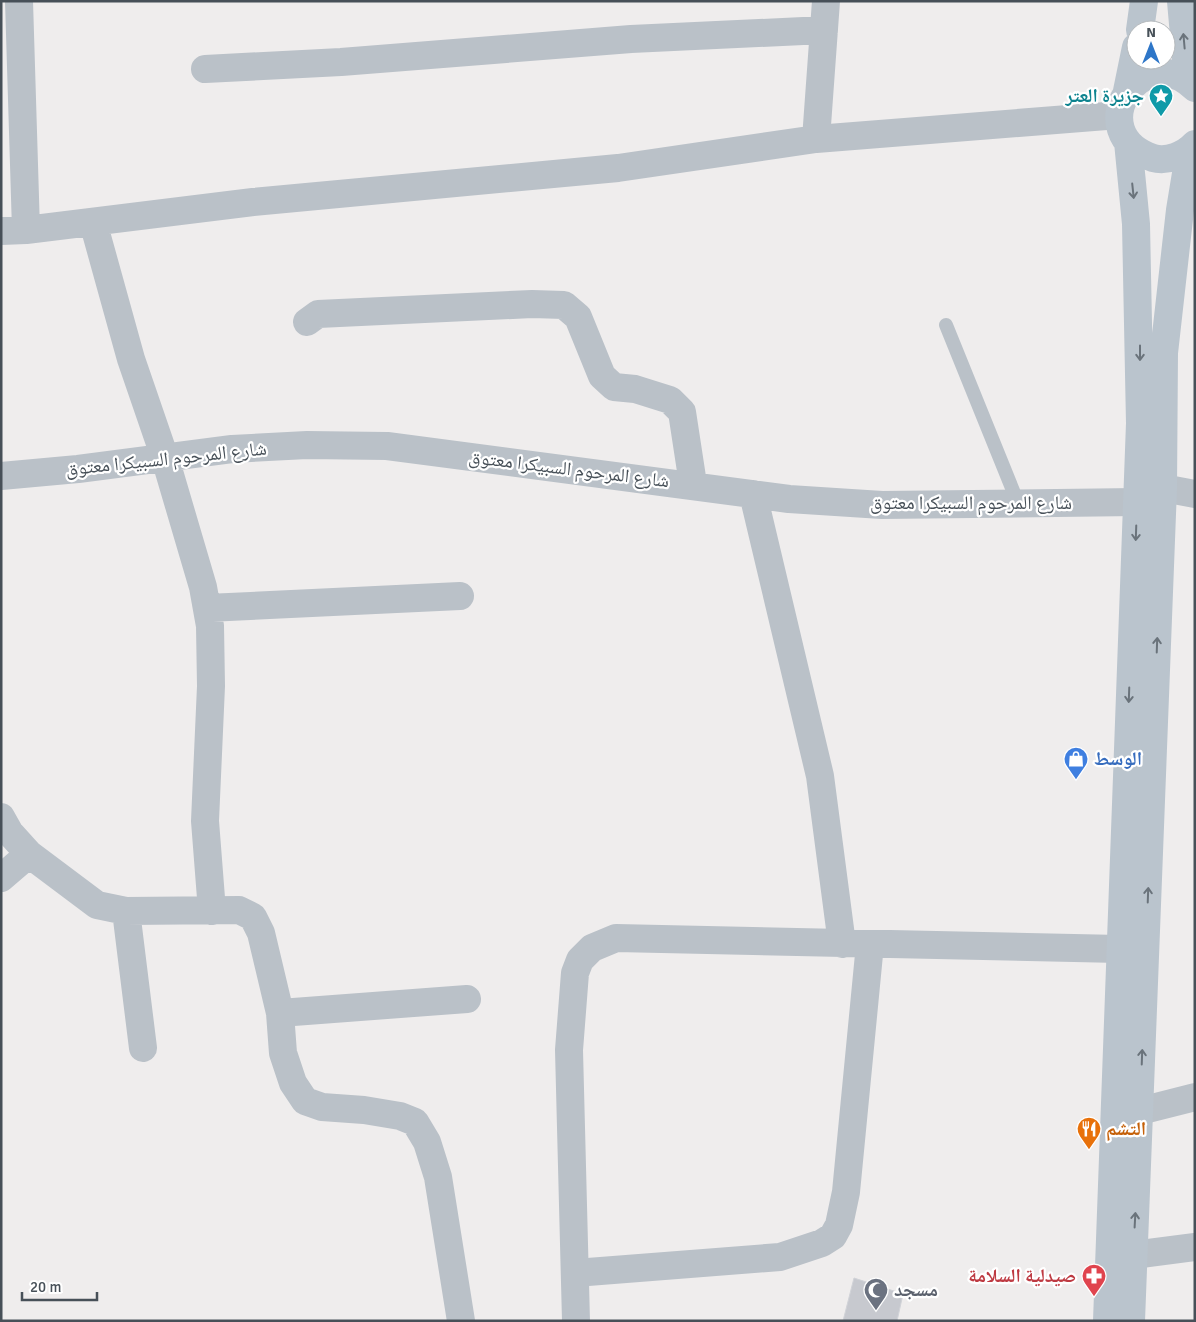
<svg xmlns="http://www.w3.org/2000/svg" width="1196" height="1322" font-family="Signika,'Noto Naskh Arabic',sans-serif">
	<style>
		.building { fill: #c7c9cf; stroke: #d1d3d8 }
		.lines { fill: none; stroke-linecap: round; stroke-linejoin: round }
		.service { stroke: #bac1c8; stroke-width: 14 }
		.minor { stroke: #bac1c8; stroke-width: 28 }
		.secondary { stroke: #bac4cd; stroke-width: 28 }
		.oneway { stroke: #6a737b }
		.labels { text-anchor: middle; dominant-baseline: central; stroke-width: 4.5; stroke-linejoin: round; paint-order: stroke }
		.culture-label { font-size: 19px; font-weight: bold; fill: #0d838f; stroke: #fff; text-anchor: end }
		.street-label { font-size: 19px; fill: #475058; stroke: #fff }
		.shop-label { font-size: 19px; font-weight: bold; fill: #366cbe; stroke: #fff; text-anchor: start }
		.food-label { font-size: 19px; font-weight: bold; fill: #c56008; stroke: #fff; text-anchor: start }
		.health-label { font-size: 19px; font-weight: bold; fill: #be3a42; stroke: #fff; text-anchor: end }
		.worship-label { font-size: 19px; font-weight: bold; fill: #5b616d; stroke: #fff; text-anchor: start }
	</style>
	<rect width="100%" height="100%" fill="#efeded"/>
	<path class="building" d="M854 1278 903 1294 897 1321H843Z"/>
	<g class="lines">
		<path class="service" d="M946 325 1018 503"/>
		<path class="minor" d="M19 1 26 230
			M205 69 341 62 631 39 824 30
			M816 139 826 1
			M93 222 131 359 165 458 203 587 210 626 211 686 205 821 212 911
			M1 231 26 230 253 202 618 168 816 139 1119 115
			M307 322 318 314 532 304 564 305 578 317 602 376 614 387 635 389 670 400 682 412 693 484
			M1 476 78 469 232 449 307 445 387 446 789 499 882 505 1137 502
			M1163 488 1195 494
			M753 494 820 776 842 944
			M207 608 460 596
			M1 817 10 833 29 854 97 905 126 911 239 910 253 917 261 933 280 1013 283 1053 293 1083 305 1101 322 1107 364 1110 400 1116 415 1122 427 1142 438 1177 461 1321
			M1 878 29 854
			M126 911 143 1048
			M280 1013 467 999
			M1140 1111 1195 1097
			M1133 1255 1195 1247
			M575 1273 780 1257 822 1243 833 1236 839 1225 846 1192 870 944
			M576 1321 569 1050 575 973 580 960 592 948 616 938 1120 949"/>
		<path class="secondary" d="M1181 1 1188 81
			M1140 30 1144 1
			M1195 88C1142 36 1079 133 1153 158 1167 162 1185 155 1195 144
			M1127 91 1136 47
			M1107 1321 1140 423 1136 224 1128 142
			M1131 1321 1163 488 1164 353 1180 210 1190 149"/>
	</g>
	<defs><path id="oneway-shaft" d="M-6 0H5M1.5-3L5.5 0L1.5 3" fill="none" stroke-width="1.6" stroke-linecap="round" stroke-linejoin="round" transform="scale(1.25)"/></defs>
	<g class="oneway">
		<use href="#oneway-shaft" transform="translate(1184 41) rotate(-95)"/>
		<use href="#oneway-shaft" transform="translate(1133 191) rotate(84)"/>
		<use href="#oneway-shaft" transform="translate(1140 353) rotate(90)"/>
		<use href="#oneway-shaft" transform="translate(1136 533) rotate(92)"/>
		<use href="#oneway-shaft" transform="translate(1157 645) rotate(-88)"/>
		<use href="#oneway-shaft" transform="translate(1129 695) rotate(92)"/>
		<use href="#oneway-shaft" transform="translate(1148 895) rotate(-88)"/>
		<use href="#oneway-shaft" transform="translate(1142 1057) rotate(-88)"/>
		<use href="#oneway-shaft" transform="translate(1135 1220) rotate(-87)"/>
	</g>
	<defs>
		<symbol id="sight-pin" viewBox="-11 -11 22 30"><path d="M0 17L-7.5 6A9.5 9.5 0 1 1 7.5 6Z" fill="#0f9aa8" stroke="#fff"/><path d="M0-6L1.8-2.2L6-1.7L2.9 1.2L3.7 5.4L0 3.3L-3.7 5.4L-2.9 1.2L-6-1.7L-1.8-2.2Z" fill="#fff"/></symbol>
		<symbol id="shop-pin" viewBox="-11 -11 22 30"><path d="M0 17L-7.5 6A9.5 9.5 0 1 1 7.5 6Z" fill="#3f7fe0" stroke="#fff"/><path d="M-5-2.5h2.3a2.7 3.5 0 0 1 5.4 0H5L5.5 6h-11ZM-1.5-2.5h3a1.5 2.3 0 0 0-3 0Z" fill="#fff"/></symbol>
		<symbol id="restaurant-pin" viewBox="-11 -11 22 30"><path d="M0 17L-7.5 6A9.5 9.5 0 1 1 7.5 6Z" fill="#e8710a" stroke="#fff"/><path d="M-5-6h1v4h1v-4h1v4h1v-4h1v5L-1.5 .5V6h-2V.5L-5-1ZM5-6V6H3V1.5H1.5Q1.5-4 5-6Z" fill="#fff"/></symbol>
		<symbol id="pharmacy-pin" viewBox="-11 -11 22 30"><path d="M0 17L-7.5 6A9.5 9.5 0 1 1 7.5 6Z" fill="#e0444e" stroke="#fff"/><path d="M-2-6h4v4h4v4h-4v4h-4v-4h-4v-4h4Z" fill="#fff"/></symbol>
		<symbol id="mosque-pin" viewBox="-11 -11 22 30"><path d="M0 17L-7.5 6A9.5 9.5 0 1 1 7.5 6Z" fill="#6b7280" stroke="#fff"/><path d="M3.5-4.9A6 6 0 1 0 3.5 4.9A5 5 0 1 1 3.5-4.9Z" fill="#fff"/></symbol>
	</defs>
	<g fill-rule="evenodd">
		<use href="#sight-pin" x="1147" y="82" width="28" height="38"/>
		<use href="#shop-pin" x="1062" y="745" width="28" height="38"/>
		<use href="#restaurant-pin" x="1075" y="1115" width="28" height="38"/>
		<use href="#pharmacy-pin" x="1080" y="1262" width="28" height="38"/>
		<use href="#mosque-pin" x="862" y="1276" width="28" height="38"/>
	</g>
	<g class="labels">
		<g class="culture-label">
			<text x="1144" y="96">جزيرة العتر</text>
		</g>
		<g class="street-label">
			<text transform="translate(166 459) rotate(-6)">شارع المرحوم السبيكرا معتوق</text>
			<text transform="translate(569 469) rotate(7)">شارع المرحوم السبيكرا معتوق</text>
			<text x="971" y="503">شارع المرحوم السبيكرا معتوق</text>
		</g>
		<g class="shop-label">
			<text x="1094" y="759">الوسط</text>
		</g>
		<g class="food-label">
			<text x="1106" y="1129">التشم</text>
		</g>
		<g class="health-label">
			<text x="1076" y="1276">صيدلية السلامة</text>
		</g>
		<g class="worship-label">
			<text x="894" y="1290">مسجد</text>
		</g>
	</g>
	<rect width="1196" height="1322" fill="none" stroke="#475058" stroke-width="5"/>
	<g transform="translate(1151 45)"><circle r="24" fill="#ffffff" stroke="#b5b9bc"/>
	<path d="M0-4L9 19L0 12L-9 19Z" fill="#2e76c8"/>
	<text y="-8" font-size="14" font-weight="bold" text-anchor="middle" fill="#475058">N</text>
	</g>
	<path d="M22 1292v8h75v-8" fill="none" stroke="#475058" stroke-width="2.5"/>
	<text x="30" y="1292" font-size="15" fill="#475058" stroke="#ffffff" stroke-width="4" paint-order="stroke">20 m</text>
</svg>
